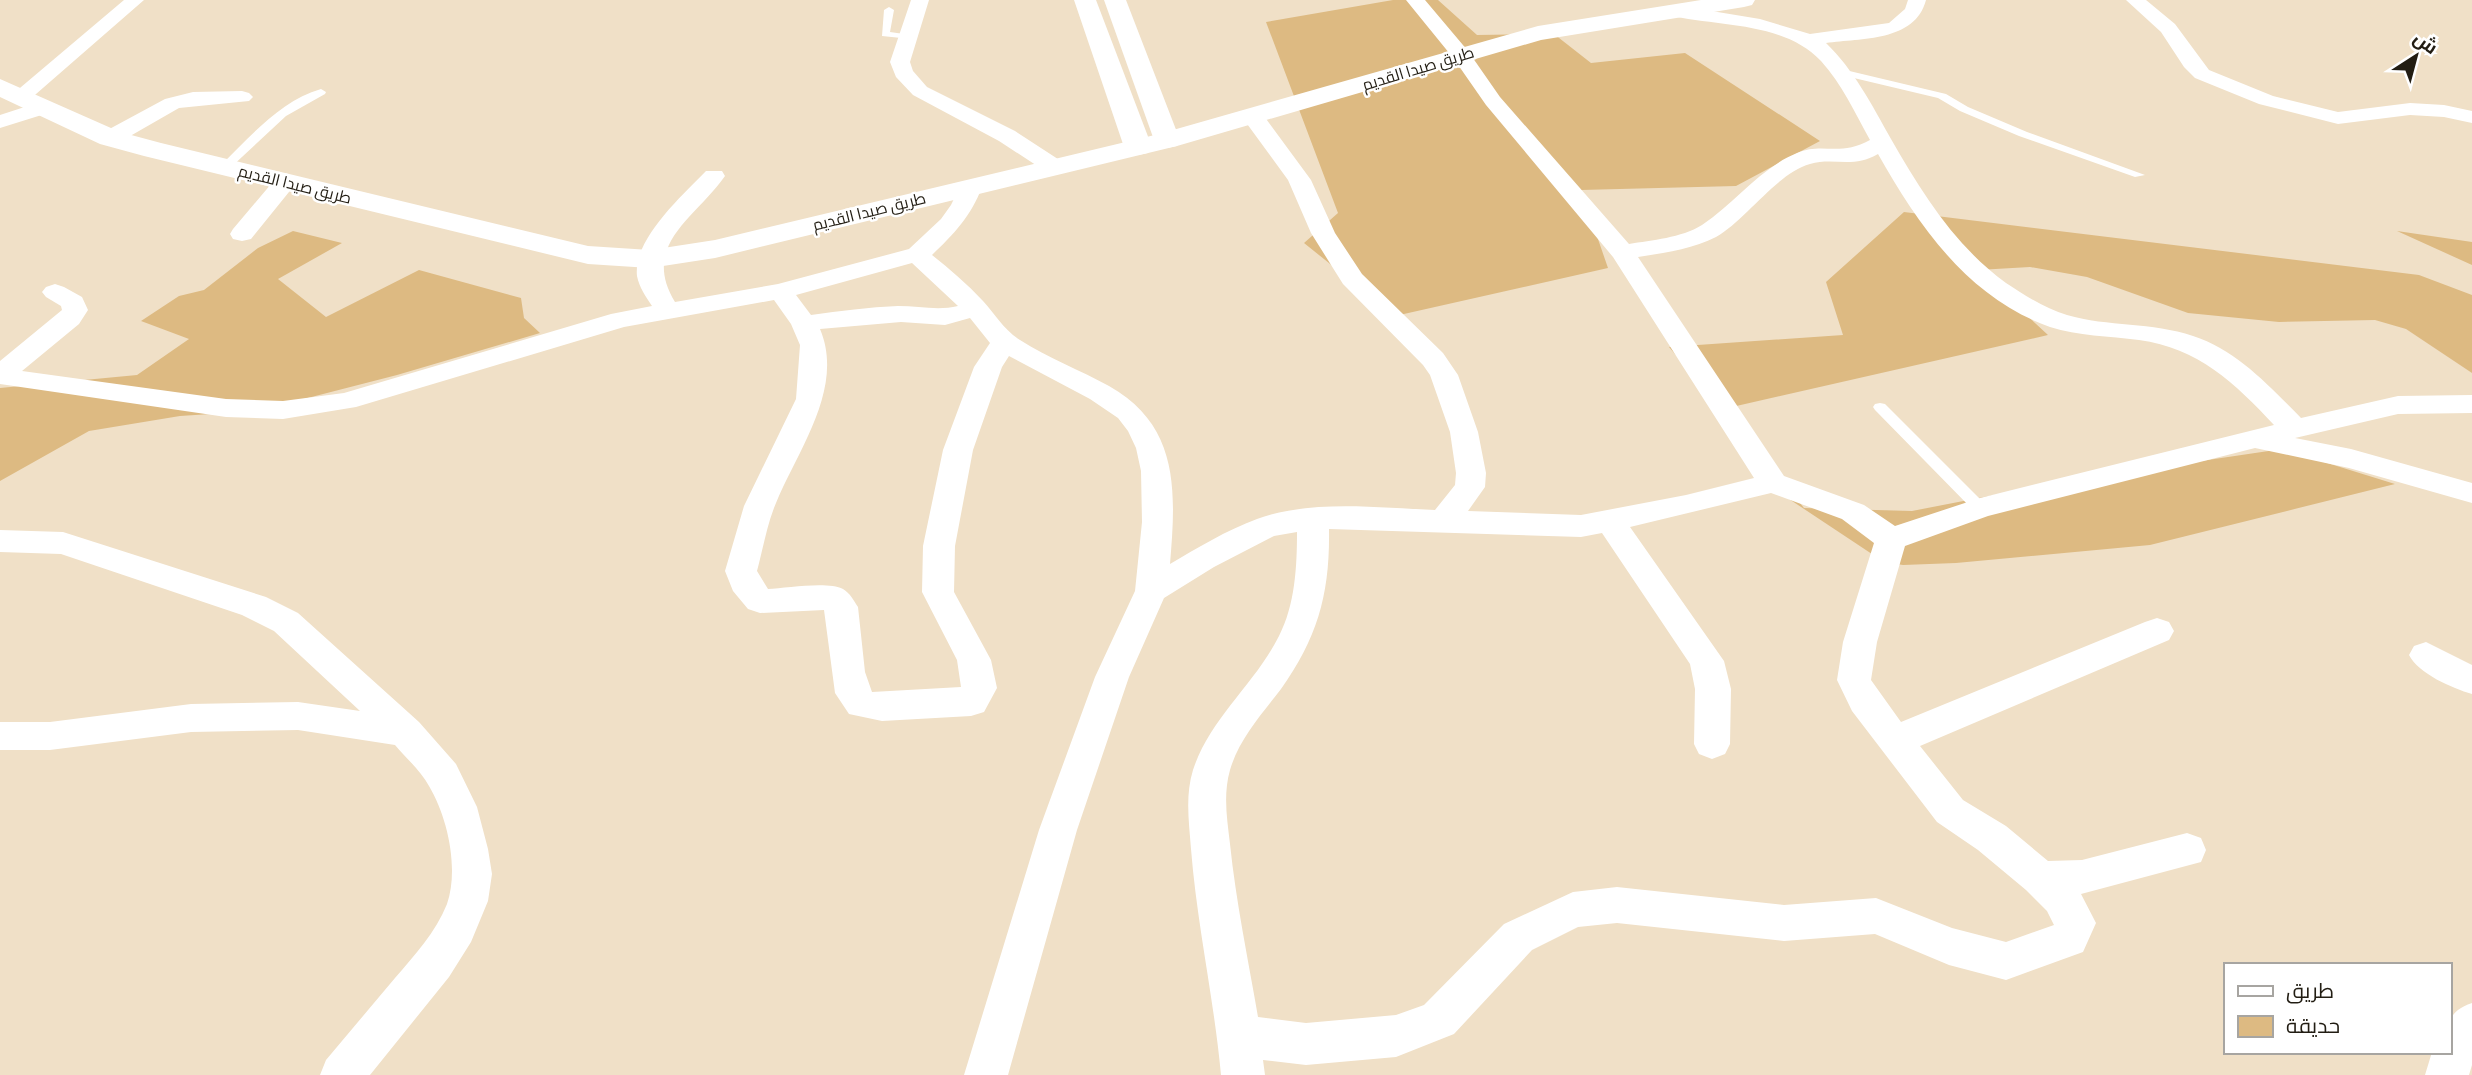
<svg xmlns="http://www.w3.org/2000/svg" width="2472" height="1075" font-family="Manrope,Cairo,sans-serif">
	<style>
		.green { fill: #ddba82 }
		.lines { fill: none; stroke-linecap: round; stroke-linejoin: round }
		.service { fill: #fff; fill-rule: evenodd }
		.minor { fill: #fff; fill-rule: evenodd }
		.tertiary { fill: #fff; fill-rule: evenodd }
		.trunk { fill: #fff; fill-rule: evenodd }
		.labels { text-anchor: middle; dominant-baseline: central; stroke-width: 5; stroke-linejoin: round; paint-order: stroke }
		.far-street-label { font-size: 16px; fill: #221d13; stroke: #fff }
	</style>
	<rect width="100%" height="100%" fill="#f0e0c7"/>
	<path class="green" d="M1393 0H1438L1477 35 1554 34 1591 63 1685 53 1820 141 1736 186 1581 190 1608 268 1395 316 1304 243 1338 213 1266 22Z
		M1904 212 2419 275 2472 295V373L2406 329 2375 320 2279 322 2188 313 2087 277 2030 267 1978 270 2048 335 1732 407 1749 439 1804 508 1912 511 2066 481 2282 449 2395 484 2150 545 1956 563 1903 565 1884 562 1786 497 1724 411 1669 347 1843 335 1826 282Z
		M293 231 342 243 278 279 326 317 419 270 521 298 524 318 540 333 397 375 257 411 180 416 89 431 0 481V388L137 375 189 339 141 321 179 296 204 290 258 248Z
		M2397 231 2472 242V265Z"/>
	<g class="lines">
		<path class="service" d="M889 7 894 10 890 32 911 35V39L882 36 884 10Z
			M1841 69 1946 94 1968 107 2027 132 2145 175 2135 177 2019 136 1960 111 1938 98 1837 74V70Z
			M321 89 326 92 325 94 286 116 229 169H221V165C251 136 280 101 321 89Z
			M1880 403 1885 404 1985 504 1988 508 1985 512H1975L1875 410 1873 407 1875 404Z"/>
		<path class="minor" d="M124 0H144L28 101H14L10 97 14 93Z
			M911 0H929L910 62 913 71 927 87 1015 131 1064 163 1067 168 1064 173H1048L999 141 913 95 896 77 890 62Z
			M1406 0H1425L1468 51 1500 97 1629 244C1652 240 1681 238 1702 225 1735 203 1760 168 1797 153 1822 142 1840 157 1870 140 1855 113 1842 84 1821 61 1783 21 1718 27 1668 15L1666 11 1668 7 1675 5 1760 19 1810 34 1889 23 1905 9 1908 0H1926C1915 42 1861 38 1826 43 1854 70 1872 105 1891 139 1922 193 1955 246 2006 283 2024 295 2046 309 2067 315 2108 327 2152 322 2193 336 2237 350 2269 386 2301 418L2398 396 2472 395V413L2398 414 2295 438 2351 449 2472 483V503L2349 468 2255 448 1988 516 1905 546 1877 642 1871 680 1901 722 2145 622 2157 618 2169 622 2174 631 2169 640 1920 746 1963 800 2006 826 2048 861 2082 860 2187 833 2201 838 2206 850 2201 862 2081 894 2096 923 2083 952 2006 980 1949 965 1875 934 1784 941 1617 923 1578 927 1532 950 1454 1034 1396 1057 1306 1065 1263 1060 1265 1075H1221C1214 999 1197 925 1191 849 1189 822 1185 796 1193 770 1210 718 1255 684 1279 636 1295 605 1297 567 1297 532L1274 536 1214 567 1164 598 1129 677 1077 830 1008 1075H964L1039 830 1095 677 1135 591 1142 522 1141 471 1136 448 1128 431 1118 418 1090 399 1009 356 1002 367 973 450 955 546 954 592 991 660 997 688 984 712 971 716 882 721 849 714 835 693 824 610 760 613 748 609 733 591 725 571 744 506 796 399 800 345 791 324 774 300 624 327 356 407 283 419 226 417 0 384V361L62 310 61 306 46 297 42 292 46 287 55 284 64 287 82 297 88 310 79 324 22 371 226 399 283 401 344 393 611 314 652 306C646 297 639 287 637 276 633 239 682 196 706 171H722L725 176C696 218 640 244 675 302L778 284 909 249 941 219 951 205 962 182H978L982 187C971 216 954 234 932 255 950 269 967 284 983 301 995 314 1004 330 1020 340 1048 358 1080 370 1109 386 1180 426 1176 492 1170 564 1197 548 1227 530 1257 519 1312 499 1378 508 1435 510L1455 485 1456 473 1450 432 1430 375 1423 365 1343 284 1311 233 1288 180 1242 117 1245 112H1261L1311 180 1335 233 1362 274 1443 353 1458 375 1478 432 1486 473 1485 487 1468 511 1581 515 1686 495 1754 478 1613 257 1486 105 1454 59ZM1878 154C1918 225 1968 298 2050 327 2078 336 2109 336 2139 340 2198 348 2235 383 2274 425L1980 498 1895 526 1864 505 1784 476 1638 257C1664 253 1693 249 1716 237 1746 220 1777 173 1810 164 1834 157 1853 169 1878 154ZM912 263 958 306C938 311 919 306 898 306 869 307 840 311 811 315L796 295ZM970 318 990 343 974 367 943 450 923 546 922 592 957 660 961 687 872 692 865 672 858 607C854 601 850 593 843 589 828 581 786 588 768 589L757 571C763 549 767 524 776 503 798 450 845 388 820 329L901 322 945 325ZM1771 493 1842 519 1874 543 1843 642 1837 680 1852 711 1937 822 1978 850 2026 890 2047 911 2054 925 2006 942 1952 928 1876 898 1784 905 1617 887 1573 892 1504 924 1424 1005 1396 1015 1306 1023 1258 1017C1248 959 1236 902 1230 844 1227 818 1223 795 1230 770 1239 739 1262 714 1281 689 1318 637 1330 593 1329 529L1581 537 1602 533 1690 664 1695 689 1694 744 1699 754 1712 759 1725 754 1730 744 1731 689 1724 661 1630 527Z
			M2126 0H2146L2175 24 2209 70 2273 96 2338 112 2410 103 2444 105 2472 111V123L2444 117 2410 115 2338 124 2259 104 2195 78 2184 67 2161 32Z
			M242 91 249 93 253 97 249 101 179 108 118 143H102L99 138 102 133 165 99 193 92Z
			M40 102 48 103 51 108 48 113 0 128V115Z
			M285 175 293 177 297 182 293 187 251 239 242 241 233 239 230 234 233 229 277 177Z
			M0 530 63 532 266 597 298 613 419 722 456 764 477 807 488 849 492 874 488 901 471 942 449 977 370 1075H320L326 1060C349 1033 372 1005 395 978 414 956 436 932 447 904 459 869 448 818 429 786 421 771 406 758 395 745L298 730 191 732 50 750H0V722H50L191 704 298 702 360 711 274 631 242 615 61 554 0 552Z
			M2426 642 2472 665V694C2452 688 2419 674 2409 655L2414 646Z
			M2472 1003V1065L2469 1075H2425L2432 1052H2449C2449 1026 2444 1013 2472 1003Z"/>
		<path class="tertiary" d="M1074 0H1096L1152 147 1148 153 1138 155 1128 153 1124 147Z
			M1104 0H1126L1180 140 1177 146 1167 148 1157 146 1154 140Z"/>
		<path class="trunk" d="M1701 0H1755L1752 5 1744 7 1541 40 1177 146 715 258 650 268 588 264 144 156 100 144 0 97V79L120 132 161 143 588 246 650 250 715 240 1159 134 1538 26Z"/>
	</g>
	<g class="labels">
		<g class="far-street-label">
			<text transform="translate(1418 68) rotate(-17)">طريق صيدا القديم</text>
			<text transform="translate(295 184) rotate(14)">طريق صيدا القديم</text>
			<text transform="translate(869 211) rotate(-14)">طريق صيدا القديم</text>
		</g>
	</g>
	<rect x="2224" y="963" width="228" height="91" fill="#ffffff" stroke="#a7a5a1" stroke-width="2"/>
	<rect x="2238" y="986" width="35" height="10" fill="#ffffff" stroke="#a7a5a1" stroke-width="2"/>
	<text x="2286" y="998" font-size="21" fill="#221d13">طريق</text>
	<rect x="2238" y="1016" width="35" height="21" fill="#ddba82" stroke="#a7a5a1" stroke-width="2"/>
	<text x="2286" y="1033" font-size="21" fill="#221d13">حديقة</text>
	<g transform="translate(2416 56) rotate(36)" stroke="#ffffff" stroke-width="5" paint-order="stroke">
	<path d="M0-5L12 26L0 18L-12 26Z" fill="#221d13"/>
	<text y="-10" font-size="19" font-weight="bold" text-anchor="middle" fill="#221d13">ش</text>
	</g>
</svg>
